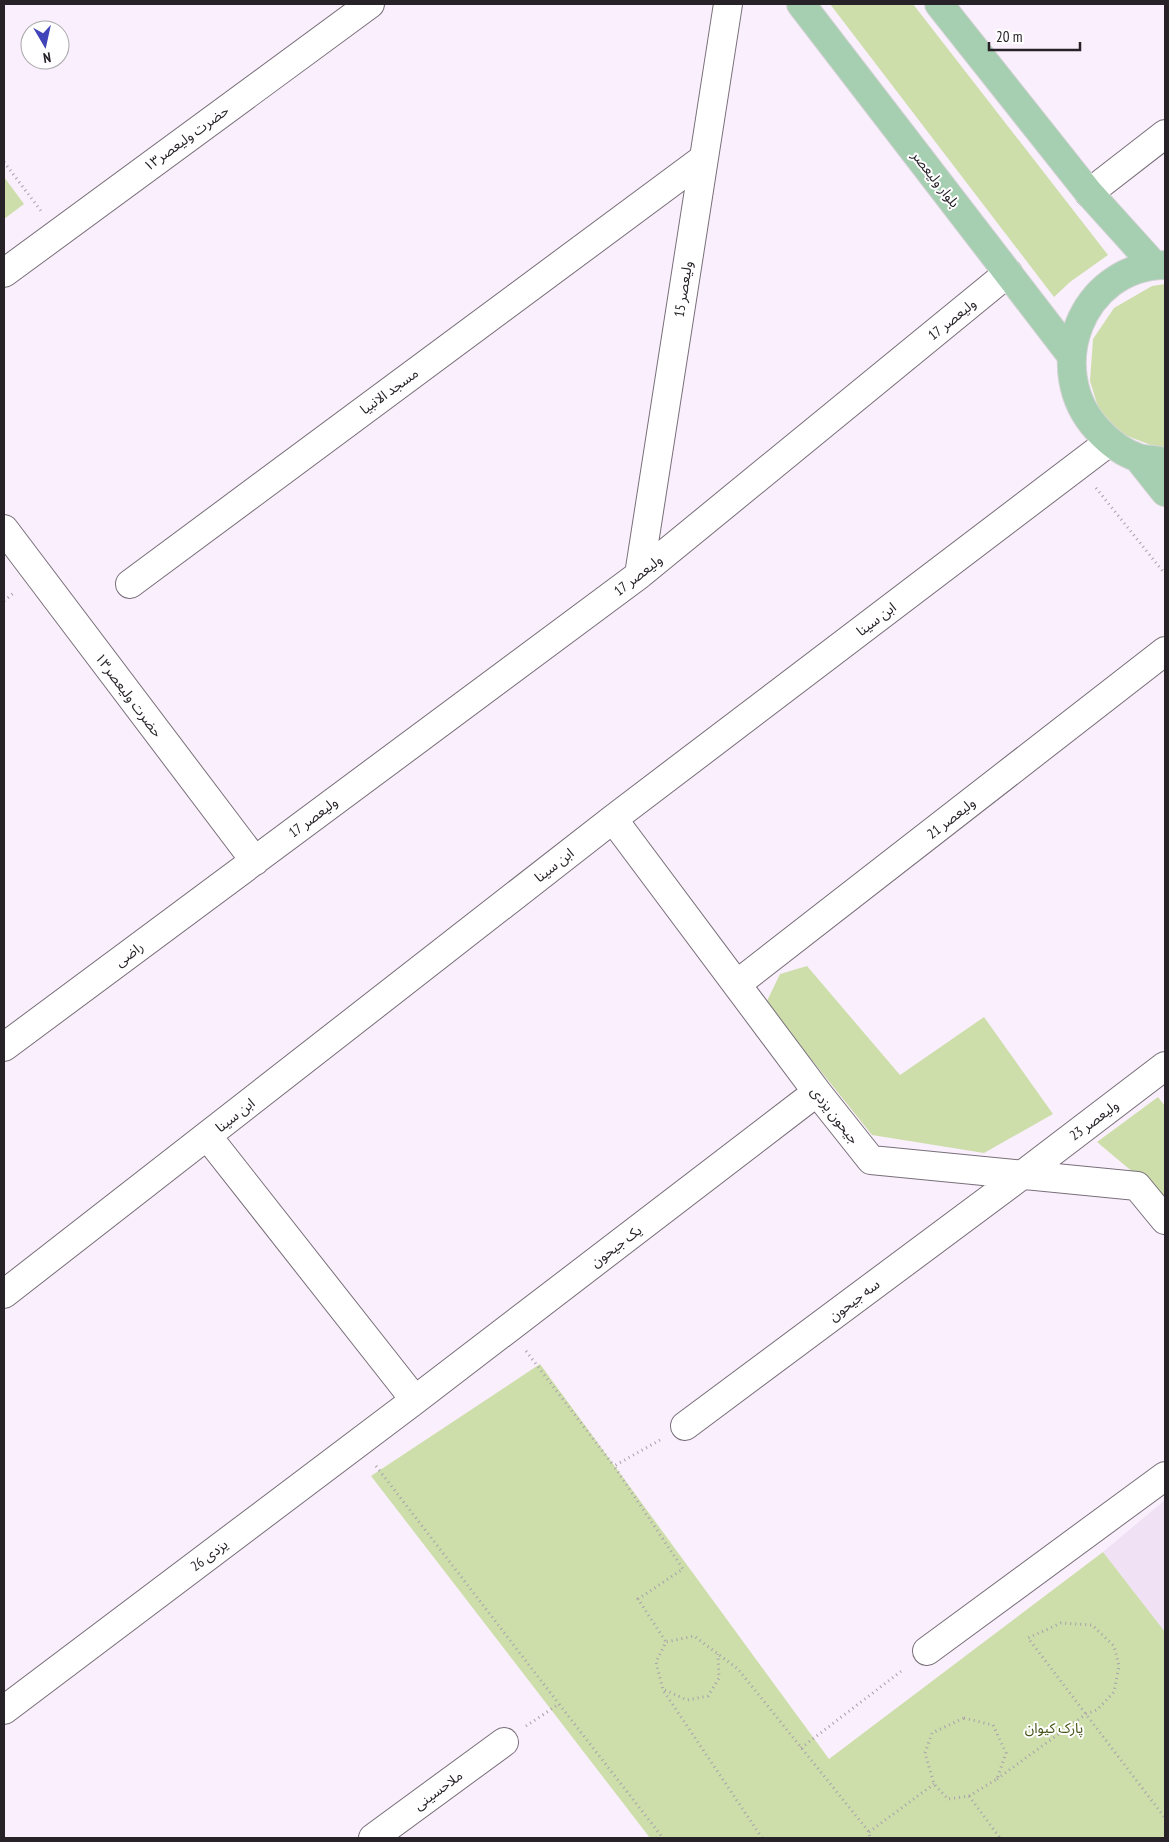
<svg xmlns="http://www.w3.org/2000/svg" width="1169" height="1842" font-family="'PT Sans Narrow','Noto Sans Arabic',sans-serif">
	<style>
		.built { fill: #f1e1f4 }
		.green { fill: #cddeab }
		.lines { fill: none; stroke-linecap: round; stroke-linejoin: round }
		.minor-casing { stroke: #786f79; stroke-width: 30 }
		.major-casing { stroke: #d4d3d4; stroke-width: 30 }
		.path { stroke: #a8a0aa; stroke-width: 3; stroke-dasharray: 1 4; stroke-linecap: butt }
		.minor { stroke: #fff; stroke-width: 28 }
		.major { stroke: #a6ceb1; stroke-width: 28 }
		.labels { text-anchor: middle; dominant-baseline: central; stroke-width: 4; stroke-linejoin: round; paint-order: stroke }
		.street-label { font-size: 14px; fill: #262227; stroke: #fff }
		.park-label { font-size: 14px; fill: #445416; stroke: #fff }
	</style>
	<rect width="100%" height="100%" fill="#faeffc"/>
	<path class="built" d="M1165 1500V1632L1103 1552Z"/>
	<path class="green" d="M830 4H913L1108 255 1070 282 1054 297Z
		M4 177 24 204 4 219Z
		M1165 284V448L1156 447 1122 434 1099 410 1090 381 1093 339 1114 308 1152 286Z
		M807 966 900 1075 984 1017 1053 1114 984 1153 872 1135 766 1003 780 974Z
		M1158 1097 1165 1106V1199L1097 1142Z
		M540 1364 829 1759 1103 1552 1165 1632V1838H650L371 1476Z"/>
	<g class="lines">
		<defs>
			<path id="minor" d="M1089 193 1165 134
				M4 273 370 4
				M4 529 255 861
				M639 575 728 4
				M130 584 703 159
				M613 819 817 1092 871 1160 1137 1186 1165 1220
				M737 984 1165 651
				M4 1047 639 575 1008 273
				M208 1137 415 1400
				M4 1294 613 819 1109 442
				M685 1426 1022 1175 1165 1066
				M927 1651 1165 1476
				M4 1710 415 1400 817 1092
				M373 1838 504 1742"/>
			<path id="major" d="M801 4 1071 355
				M939 4 1089 193 1154 265
				M1165 265C1081 266 1042 370 1098 430 1109 442 1123 453 1139 458 1147 460 1157 460 1165 462
				M1138 458 1165 492"/>
		</defs>
		<use href="#minor" class="minor-casing"/>
		<use href="#major" class="major-casing"/>
		<path class="path" d="M4 162 41 211
			M1096 488 1165 574
			M4 601 15 592
			M526 1351 614 1466
			M660 1440 614 1466 683 1569 638 1599 666 1642
			M376 1466 559 1704
			M665 1690 687 1700 708 1696 719 1678 718 1654
			M964 1718 993 1725 1006 1753 997 1779 969 1796 948 1799 934 1784 925 1753 932 1733Z
			M526 1726 559 1704 663 1838
			M801 1748 904 1669
			M997 1779 1086 1714 1097 1710 1114 1692 1119 1666 1114 1646 1092 1625 1061 1623 1028 1638 1165 1818
			M969 1796 1000 1838
			M869 1832 934 1784
			M762 1838 663 1690 656 1662 666 1642 694 1636 738 1669 869 1832 870 1838"/>
		<use href="#minor" class="minor"/>
		<use href="#major" class="major"/>
	</g>
	<g class="labels">
		<g class="street-label">
			<text transform="translate(186 138) rotate(-36)">حضرت ولیعصر۱۳</text>
			<text transform="translate(936 179) rotate(52)">بلوار ولیعصر</text>
			<text transform="translate(683 289) rotate(-81)">ولیعصر 15</text>
			<text transform="translate(952 319) rotate(-39)">ولیعصر 17</text>
			<text transform="translate(389 391) rotate(-36)">مسجد الانبیا</text>
			<text transform="translate(638 575) rotate(-38)">ولیعصر 17</text>
			<text transform="translate(876 619) rotate(-37)">ابن سینا</text>
			<text transform="translate(129 695) rotate(53)">حضرت ولیعصر۱۳</text>
			<text transform="translate(313 817) rotate(-37)">ولیعصر 17</text>
			<text transform="translate(951 818) rotate(-38)">ولیعصر 21</text>
			<text transform="translate(554 865) rotate(-38)">ابن سینا</text>
			<text transform="translate(129 954) rotate(-37)">راضی</text>
			<text transform="translate(235 1115) rotate(-38)">ابن سینا</text>
			<text transform="translate(835 1115) rotate(52)">جیحون یزدی</text>
			<text transform="translate(1094 1120) rotate(-37)">ولیعصر 23</text>
			<text transform="translate(616 1246) rotate(-37)">یک جیحون</text>
			<text transform="translate(854 1300) rotate(-37)">سه جیحون</text>
			<text transform="translate(209 1555) rotate(-37)">یزدی 26</text>
			<text transform="translate(438 1790) rotate(-36)">ملاحسینی</text>
		</g>
		<g class="park-label">
			<text x="1054" y="1728">پارک کیوان</text>
		</g>
	</g>
	<rect width="1169" height="1842" fill="none" stroke="#262227" stroke-width="10"/>
	<g transform="translate(45 45) rotate(171)"><circle r="24" fill="#ffffff" stroke="#a8a7a9"/>
	<path d="M0-4L9 19L0 12L-9 19Z" fill="#4143b8"/>
	<text y="-8" font-size="14" font-weight="bold" text-anchor="middle" fill="#262227">N</text>
	</g>
	<path d="M989 42v8h91v-8" fill="none" stroke="#262227" stroke-width="2.5"/>
	<text x="996" y="42" font-size="15" fill="#262227" stroke="#ffffff" stroke-width="4" paint-order="stroke">20 m</text>
</svg>
